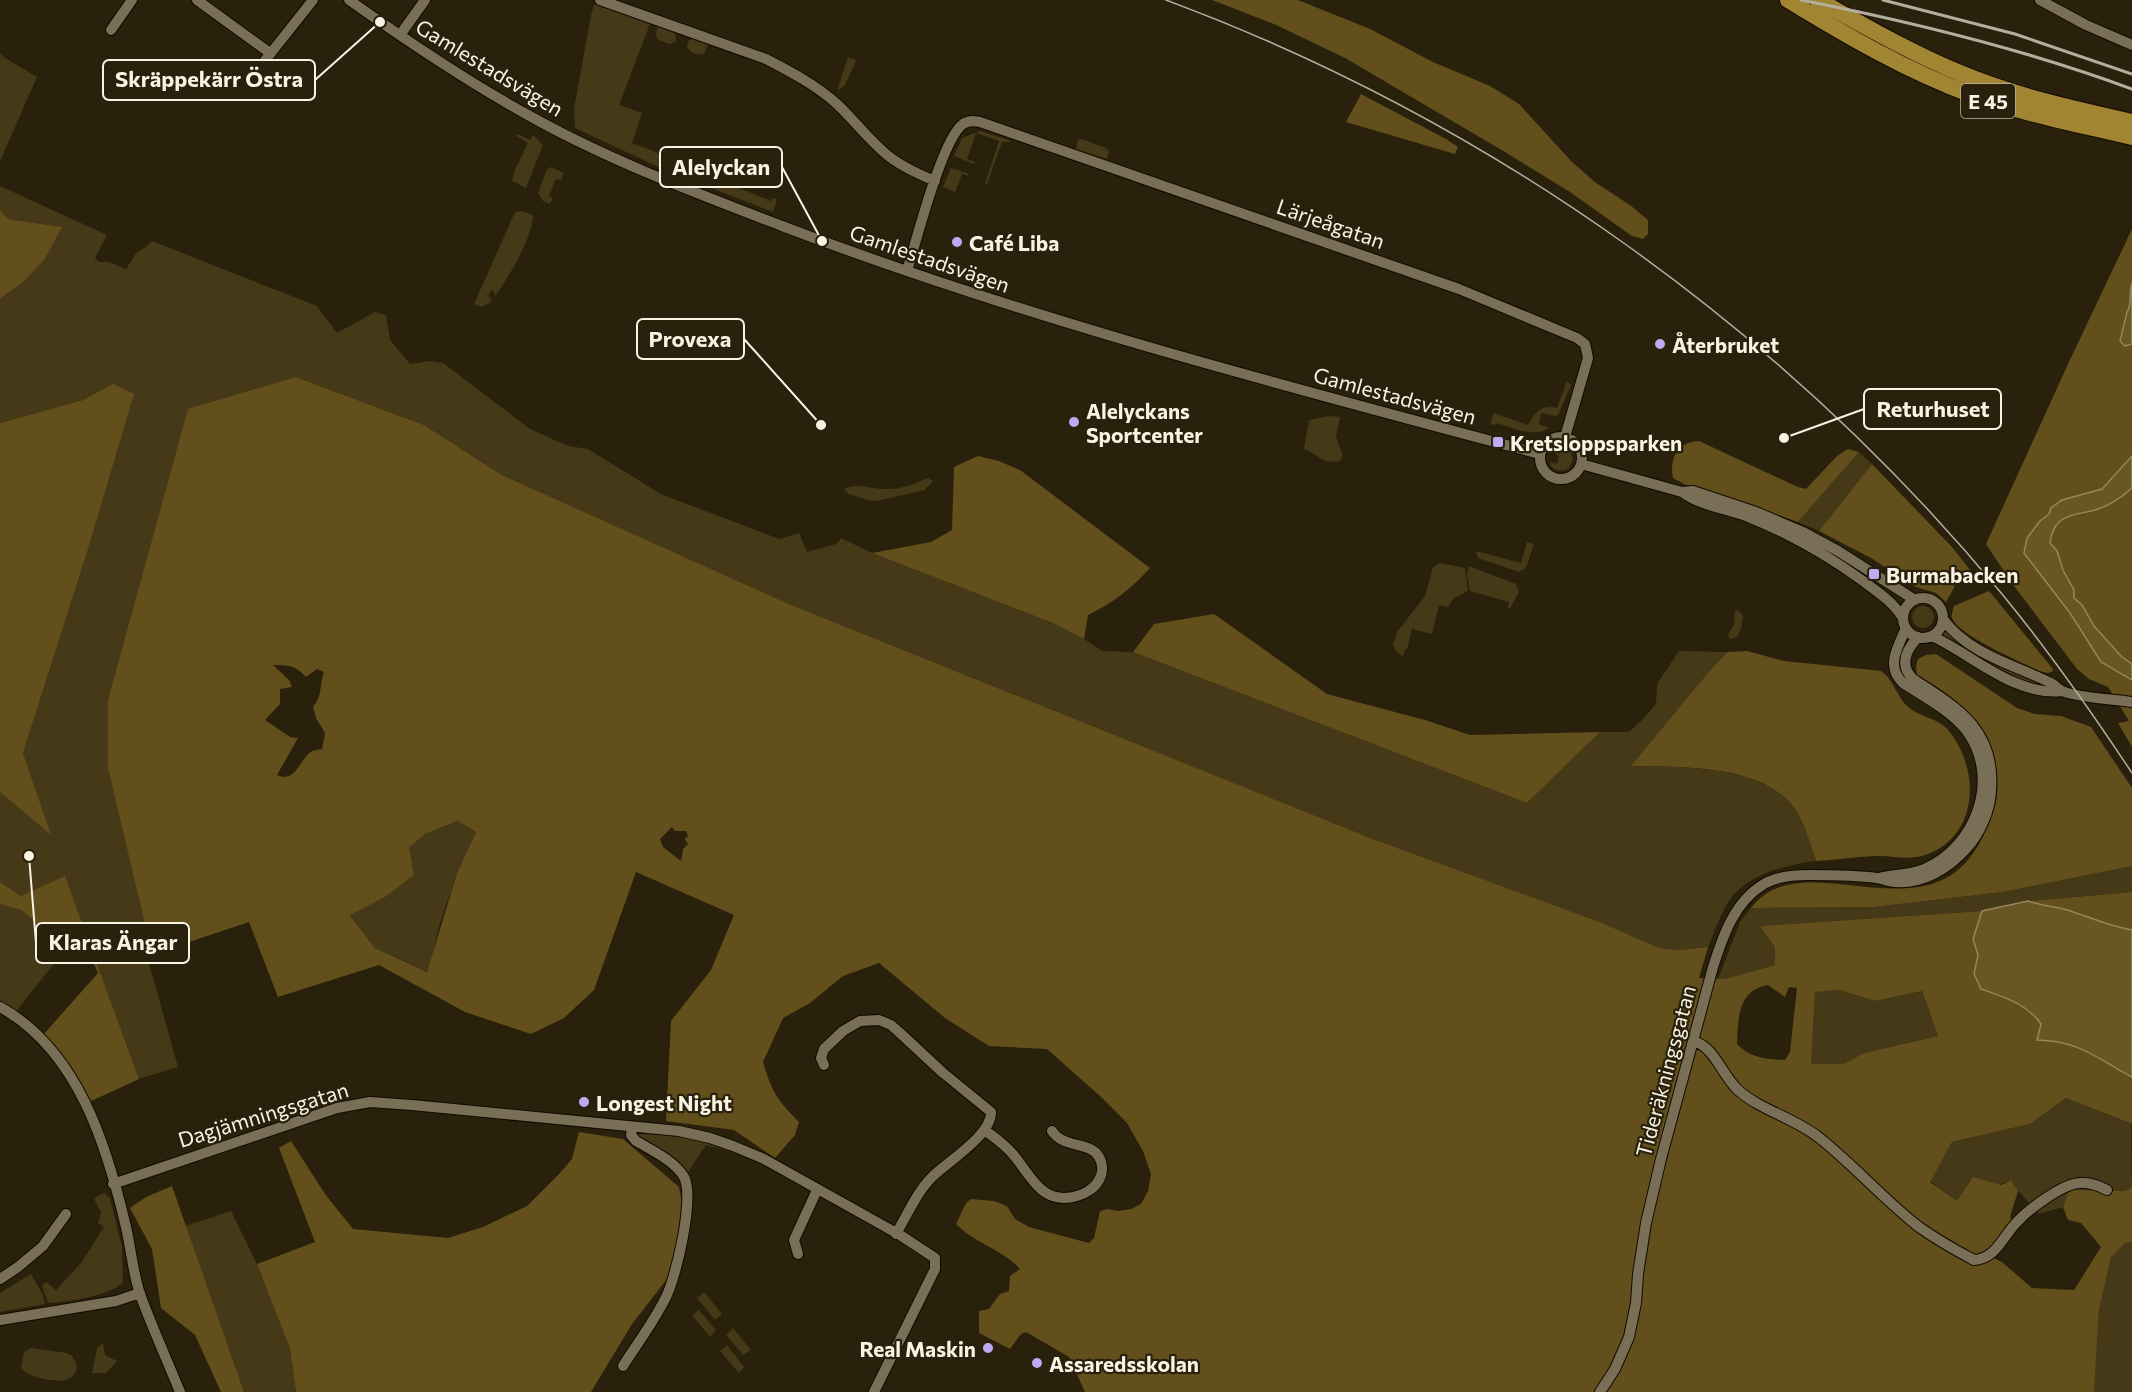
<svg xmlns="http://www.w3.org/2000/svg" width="2132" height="1392" font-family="Commissioner,sans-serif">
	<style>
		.green { fill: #453918 }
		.forest { fill: #624f1b; fill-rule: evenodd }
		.water { fill: #695723; stroke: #94865d; stroke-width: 1.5 }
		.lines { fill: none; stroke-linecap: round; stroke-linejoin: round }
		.minor-casing { stroke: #120a00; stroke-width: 12 }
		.highway-casing { stroke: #120a00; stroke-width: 18 }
		.minor { stroke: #786f56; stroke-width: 10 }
		.highway { stroke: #a18533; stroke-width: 16 }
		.tram { stroke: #b4ae9d; stroke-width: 1.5 }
		.rail { stroke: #b4ae9d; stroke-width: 3 }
		.poi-dot { fill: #c1a8f3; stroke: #29210b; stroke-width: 2 }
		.labels { text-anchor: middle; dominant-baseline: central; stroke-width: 4.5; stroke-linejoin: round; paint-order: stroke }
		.shield { fill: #29210b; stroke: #bab4a4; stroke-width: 1.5 }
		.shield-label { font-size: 20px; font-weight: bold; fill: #f8f3e5 }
		.street-label { font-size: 21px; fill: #f8f3e5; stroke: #29210b }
		.poi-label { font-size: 21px; font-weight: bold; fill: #f8f3e5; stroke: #29210b; text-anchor: start }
		.leader { fill: none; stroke: #f8f3e5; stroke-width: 2 }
		.callout-dot { fill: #f8f3e5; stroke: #29210b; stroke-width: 2 }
		.callout { fill: #29210b; stroke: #f8f3e5; stroke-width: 2 }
		.callout-label { font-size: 22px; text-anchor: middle; font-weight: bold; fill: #f8f3e5 }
	</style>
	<rect width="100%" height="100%" fill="#29210b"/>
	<path class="green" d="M594 5H599L650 24 619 105 642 113 632 143 706 171 705 174 771 201 773 198 777 199 773 212 665 170 575 128 574 109 591 15Z
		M658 26 675 32 676 42 669 44 657 39 656 34Z
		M693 38 709 43 703 55 693 53 687 48 688 41Z
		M0 53 5 58 37 77 0 161Z
		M848 57 856 60 855 63 845 85 839 90 838 88Z
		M980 131 1009 140 1010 142H1002L987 184H985L999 141 976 133 967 159 975 162 974 164 954 156 962 138Z
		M518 134 530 140 533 135 543 145 526 188 512 181 514 172 528 143 516 136Z
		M1082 139 1106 148 1109 151 1107 159 1076 149 1078 140Z
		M551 167 564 173 561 180 556 179 549 196 553 198 550 204 543 201 538 193 547 169Z
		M951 168 967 173 969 176 962 174 955 192 943 187Z
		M0 186 107 235 95 258 99 262H109L126 269 136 253 146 247 152 241 317 306 337 333 375 312 386 315 390 340 410 364 429 361 443 363 530 429 568 446 588 449 661 494 779 539 799 533 807 552 836 544 841 538 872 553 1053 623 1084 639 1102 651 1133 652 1527 803 1600 732H1629L1640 722 1656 704 1657 684 1679 651 1727 652 1707 674 1632 766C1680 767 1765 765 1795 809 1805 824 1810 844 1816 861 1785 865 1744 875 1727 904 1719 918 1714 933 1708 947L1679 950 1659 948 1600 922 1373 839 789 604 502 475 424 425 296 377 147 932V956L178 1067 139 1079 65 877 21 896 0 882V792L50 834 23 753 84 562 112 385 83 400 0 423V299L23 282 61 227 8 219 0 210Z
		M522 211 533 215C534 234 507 281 495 296L493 290 490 291 489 296 492 301 482 307 474 304 515 212Z
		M1567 381 1571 385 1558 415 1555 416 1541 413 1539 424 1549 428C1534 439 1512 427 1496 423L1495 425 1490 424 1494 413 1528 425C1534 412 1543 404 1557 408Z
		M1329 416 1340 417 1336 437 1343 456 1340 461C1324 465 1317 454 1304 449L1309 420Z
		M1561 446 1570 450 1573 459 1569 468C1561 473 1553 471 1549 462L1557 464 1559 456 1553 452 1550 453 1555 448Z
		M1859 452 1872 464 1819 531 1798 522Z
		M928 478 933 481 925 490 877 501 868 500 849 494 844 489C858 482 872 490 887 489 903 489 914 484 928 478Z
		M1527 542 1534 544 1526 568 1519 572 1478 558 1476 551 1521 563Z
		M1440 563 1465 568 1468 591 1453 599 1448 607 1439 605 1432 634 1412 629 1407 649H1405L1403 656 1396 651 1393 645 1397 632 1425 596 1433 567Z
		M1469 566 1516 584 1519 592 1510 608H1508L1509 602 1470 591 1467 574Z
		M1912 617a11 11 0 1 1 22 0a11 11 0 1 1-22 0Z
		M1738 610 1743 616 1741 629 1737 637 1730 639 1728 635 1734 624 1735 611Z
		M1945 629 2052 687 2050 689 2013 677 1990 666 1940 635Z
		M459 821 476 832 457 873 440 923 428 972 375 948 350 914 385 897 409 848 425 834Z
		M2132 866V892L2028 901 1982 911 1761 926 1775 947V965L1725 979H1718L1740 922 1751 908 1874 907 2003 892Z
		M0 904 21 910 67 947 15 1013 0 1001Z
		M1839 990 1875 1001 1922 991 1938 1036 1864 1053 1843 1064H1811L1815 992Z
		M2066 1098 2131 1124 2132 1187 2125 1191 2069 1190 2063 1207 2039 1214 2018 1191 2011 1180 1957 1201 1930 1181 1952 1142 2030 1124Z
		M639 1131 701 1139 739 1154 706 1145 688 1172V1175L640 1138 638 1136Z
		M104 1193 110 1198 122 1247 123 1282C112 1296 66 1302 48 1303L42 1286 46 1282 56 1290 81 1263 104 1227 98 1223 101 1212 94 1199 99 1195Z
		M231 1211 257 1264 290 1349 296 1392H244L185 1226Z
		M2132 1242V1392H2094L2099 1310 2111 1256 2125 1243Z
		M31 1274 43 1295 45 1304 0 1312V1293Z
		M704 1292 722 1314 715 1320 697 1298Z
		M699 1310 716 1330 710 1337 692 1315Z
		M733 1328 751 1350 743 1355 726 1335Z
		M103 1343 105 1355 117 1361 106 1373H92L97 1348Z
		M727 1345 744 1367 739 1373 720 1351Z
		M31 1348 67 1353 72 1356 77 1366C76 1371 75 1375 70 1378 60 1385 27 1377 21 1368L24 1352Z"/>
	<path class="forest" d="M1212 0H1298L1370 29 1433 62 1490 86 1519 104 1571 161 1596 183 1630 205 1648 220V234L1643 239 1632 236 1570 192 1505 152 1345 58 1274 24Z
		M1361 94 1446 139 1458 147 1455 154 1346 122Z
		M0 210 8 219 62 227 44 260 23 282 0 299Z
		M2132 229V747L2118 723 2129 721 2108 687 2089 679 2077 669 2011 582 1986 544 2068 364Z
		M296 377 424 425 502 475 789 604 1373 839 1600 922 1659 948 1679 950 1708 947 1699 978 1725 979 1775 965V947L1760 926 1982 911 1973 939 1978 955 1974 974 1981 989C2004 997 2026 1004 2041 1024L2038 1040C2080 1041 2096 1059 2132 1077V1124L2066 1098 2030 1124 1952 1142 1930 1182 1957 1201 1973 1177 2001 1185 2011 1180 2018 1191 2010 1217 2015 1223 1991 1257 2002 1262 2032 1288 2074 1290 2101 1247 2081 1223 2068 1220 2063 1207 2069 1190 2125 1191 2132 1187V1242L2125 1243 2111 1257 2099 1310 2094 1392H1085L1069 1357 1026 1332 1021 1334 1010 1349 979 1333V1311L989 1309 1000 1294 1009 1291 1010 1276 1020 1269C1002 1249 974 1243 956 1224L966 1203 971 1199 994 1201 1007 1206 1015 1219 1029 1227 1089 1243 1094 1238 1100 1211 1107 1209 1118 1211 1131 1209 1141 1204 1148 1191 1151 1174 1143 1151 1127 1123 1100 1096 1047 1049 989 1046 945 1018 879 963 843 976 810 1003 783 1018 763 1062C772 1092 777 1100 799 1122L795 1135 775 1158 734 1130 666 1121 671 1021 711 970 734 915 636 872 594 990 564 1018 531 1034 465 1012 379 965 278 997 249 922 147 956V932L108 768V700L188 409ZM273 665C289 666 294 664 306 677L317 669 324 672C319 686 323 695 313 707L316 718 325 733 322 749C319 750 315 750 312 751 299 759 296 784 277 775L298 738 290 737 265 720 280 704V689L292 687 289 680ZM458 821 476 832 457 873 427 972 375 948 350 915 385 897 414 875 409 848 425 834ZM672 827 675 831H686L688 836 685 839 688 844 683 849 681 861 663 847 660 839ZM1768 985 1785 997 1789 987 1797 988 1790 1052 1785 1060C1766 1059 1750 1058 1737 1044 1738 1018 1738 990 1768 985ZM1839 990 1875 1001 1922 991 1938 1036 1864 1053 1843 1064H1811L1815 992Z
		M113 384 134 394 84 562 23 753 51 835 0 792V423L83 400Z
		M1699 441 1798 487 1806 489 1837 456 1848 449 1859 452 1798 522 1684 484 1673 478C1669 458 1678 442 1699 441Z
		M978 456 999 461 1020 470 1150 568C1130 590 1114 602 1088 615L1084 639 1053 623 872 553 931 542 952 530 954 467Z
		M1872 464 1952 547 1971 571 1955 575 1954 588 1946 602 1936 593 1916 587 1871 558 1819 531Z
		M1989 591 2053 669 2052 672 2047 673 2039 671C2021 662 1961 636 1953 620 1950 616 1953 611 1954 606Z
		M1214 614 1327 694 1425 720 1470 735 1600 732 1527 803 1133 652 1154 624Z
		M1747 651 1784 661 1881 671C1893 679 1897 697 1908 707 1920 717 1938 718 1948 730 1981 769 1979 837 1925 855 1907 861 1893 855 1875 856 1855 857 1836 860 1816 861 1810 844 1805 824 1795 809 1764 764 1680 767 1631 766L1707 674 1727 652Z
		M1936 654 2017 708 2035 714 2061 716 2091 727 2132 788V866L2003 892 1874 907 1751 908C1803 839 1931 944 1982 838 1995 812 2000 797 1996 768 1990 723 1954 696 1917 675L1916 667 1918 659 1926 655Z
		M65 876 139 1079 89 1102 70 1066 43 1035 98 973 90 955 67 947 21 910 0 904V882L21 896Z
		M2132 892V930C2107 926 2088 916 2064 909 2052 906 2042 906 2028 901Z
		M579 1132 623 1139 679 1187 682 1203 680 1236 667 1279 632 1324 591 1392H296L290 1349 257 1264 315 1242 279 1148 291 1141 325 1194 353 1229 448 1238 483 1227 527 1206 560 1173 572 1159Z
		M172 1186 244 1392H221L195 1335 161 1308 152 1249 130 1208 146 1197Z"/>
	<path class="water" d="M2132 283V344L2125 346 2120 341 2127 312C2132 305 2129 292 2132 283Z
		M2132 456V488C2122 497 2109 506 2095 510 2084 513 2068 514 2059 522 2053 528 2051 535 2050 543L2057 551 2063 570 2074 590V598L2082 605 2094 626 2122 657 2132 664V680L2101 662 2070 613 2024 553 2027 538 2040 521 2049 514 2051 508 2062 500 2102 489Z
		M2028 901C2042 906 2052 906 2064 909 2088 916 2107 926 2132 930V1077C2096 1058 2080 1041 2037 1040L2041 1024C2027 1004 2004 997 1981 989L1974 974 1978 955 1973 939 1982 911Z"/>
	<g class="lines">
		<defs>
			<path id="minor" d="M197 0 270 53
				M349 0C407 41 466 81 528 115 608 160 696 193 782 226 1029 320 1285 386 1540 454
				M600 0 766 59C791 72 816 85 837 104 854 120 868 139 886 154 900 166 918 174 935 181
				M2040 0 2086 25 2132 45
				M111 30 132 0
				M400 35 425 0
				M263 63 313 0
				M907 271C916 242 942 139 963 124 968 120 974 121 980 122L1459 289 1577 338 1585 344 1588 358 1565 437
				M1540 458a21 21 0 1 1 42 0a21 21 0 1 1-42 0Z
				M1581 464 1682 492 1693 491 1756 512 1803 532 1838 551 1915 600
				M1682 492C1699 505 1726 509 1746 516 1789 533 1826 554 1863 581 1878 592 1893 602 1903 618
				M1903 618a20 20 0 1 1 40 0a20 20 0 1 1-40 0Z
				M1943 619C1968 654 2015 665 2051 683 2055 685 2058 689 2062 691 2078 698 2114 699 2132 702
				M1932 636C1971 654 2016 697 2062 691
				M1879 878C1894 874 1910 875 1924 869 1976 847 2002 778 1966 730 1950 710 1924 697 1903 683 1885 666 1898 647 1906 628
				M0 1007C78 1050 107 1146 126 1227 131 1249 133 1273 140 1294 152 1327 167 1360 180 1392
				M1693 1041C1715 1047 1721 1074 1738 1090 1760 1110 1792 1117 1817 1136 1853 1164 1883 1199 1919 1227 1936 1239 1955 1250 1974 1260 1996 1259 2003 1236 2017 1222 2029 1209 2062 1184 2080 1183 2090 1182 2099 1186 2107 1190
				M824 1065 821 1058 824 1049 843 1031 860 1021 879 1020 891 1025 899 1032 942 1072 991 1112C992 1135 947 1162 932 1177 917 1192 907 1215 896 1234
				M984 1130C993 1136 1002 1143 1009 1150 1030 1171 1039 1207 1077 1196 1085 1194 1095 1188 1099 1180 1103 1173 1103 1164 1099 1157 1090 1141 1064 1149 1052 1131
				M113 1184 337 1108 370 1102 412 1105 679 1131 710 1138 733 1146 764 1159 900 1235 935 1258V1269L874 1392
				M798 1254 794 1240 817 1190
				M0 1279 18 1267 43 1246 66 1214
				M0 1320 116 1301 140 1293
				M623 1366C637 1344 653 1323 665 1299 676 1279 695 1197 684 1177 675 1161 651 1150 636 1141L631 1135 632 1127
				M1600 1392 1615 1369 1629 1337 1636 1303 1638 1274 1646 1223 1661 1159 1713 967C1723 936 1734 902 1764 884 1777 876 1794 875 1809 875 1831 875 1855 875 1877 878 1883 879 1888 882 1895 882 1923 884 1948 869 1966 849 1980 834 1990 811 1991 791 1996 730 1958 708 1913 679 1899 665 1906 650 1918 637"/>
			<path id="highway" d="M1788 0C1847 36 1907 71 1972 95 2024 114 2078 124 2132 137
				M1818 0C1865 26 1911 53 1960 73 2015 96 2074 109 2132 122"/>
		</defs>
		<use href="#minor" class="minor-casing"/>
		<use href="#highway" class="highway-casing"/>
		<use href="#minor" class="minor"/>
		<use href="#highway" class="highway"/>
		<path class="tram" d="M1166 0C1489 120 1782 328 2002 594 2049 651 2091 711 2132 773"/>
		<path class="rail" d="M1801 0C1913 22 2024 49 2132 89
			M1883 0 2015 34 2132 74"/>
	</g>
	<g class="poi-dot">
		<circle cx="957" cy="242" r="6"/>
		<circle cx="1660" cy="344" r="6"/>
		<circle cx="1074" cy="422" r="6"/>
		<rect x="1492" y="436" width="12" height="12" rx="3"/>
		<rect x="1868" y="568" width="12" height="12" rx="3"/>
		<circle cx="584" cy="1102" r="6"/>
		<circle cx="988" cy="1348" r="6"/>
		<circle cx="1037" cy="1363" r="6"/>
	</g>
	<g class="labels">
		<rect class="shield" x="1961" y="84" width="54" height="34" rx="4.5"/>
		<g class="shield-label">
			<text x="1988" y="101">E 45</text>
		</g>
		<g class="street-label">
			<text transform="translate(490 67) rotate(31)">Gamlestadsvägen</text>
			<text transform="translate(1331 223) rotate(19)">Lärjeågatan</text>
			<text transform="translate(930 258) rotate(19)">Gamlestadsvägen</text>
			<text transform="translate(1395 395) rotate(15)">Gamlestadsvägen</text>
			<text transform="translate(1665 1071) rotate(-75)">Tideräkningsgatan</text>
			<text transform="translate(263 1114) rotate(-17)">Dagjämningsgatan</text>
		</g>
		<g class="poi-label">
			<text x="969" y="242">Café Liba</text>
			<text x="1672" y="344">Återbruket</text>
			<text x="1086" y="410">Alelyckans<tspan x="1086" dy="24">Sportcenter</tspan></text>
			<text x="1510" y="442">Kretsloppsparken</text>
			<text x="1886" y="574">Burmabacken</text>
			<text x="596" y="1102">Longest Night</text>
			<text x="976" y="1348" text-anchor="end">Real Maskin</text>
			<text x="1049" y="1363">Assaredsskolan</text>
		</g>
	</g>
	<path class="leader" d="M380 22L315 80M822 241L782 167M821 425L744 339M1784 438L1864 409M29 856L36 943"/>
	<g class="callout-dot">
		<circle cx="380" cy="22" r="6"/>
		<circle cx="822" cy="241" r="6"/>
		<circle cx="821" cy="425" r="6"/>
		<circle cx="1784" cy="438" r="6"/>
		<circle cx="29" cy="856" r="6"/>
	</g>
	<g class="callout">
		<rect x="103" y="60" width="212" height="40" rx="6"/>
		<rect x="660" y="147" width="122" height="40" rx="6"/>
		<rect x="637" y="319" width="107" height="40" rx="6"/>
		<rect x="1864" y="389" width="137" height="40" rx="6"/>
		<rect x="36" y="923" width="153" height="40" rx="6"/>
	</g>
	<g class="callout-label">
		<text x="209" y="87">Skräppekärr Östra</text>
		<text x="721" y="175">Alelyckan</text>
		<text x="690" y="347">Provexa</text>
		<text x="1933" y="417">Returhuset</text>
		<text x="113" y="950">Klaras Ängar</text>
	</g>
</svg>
